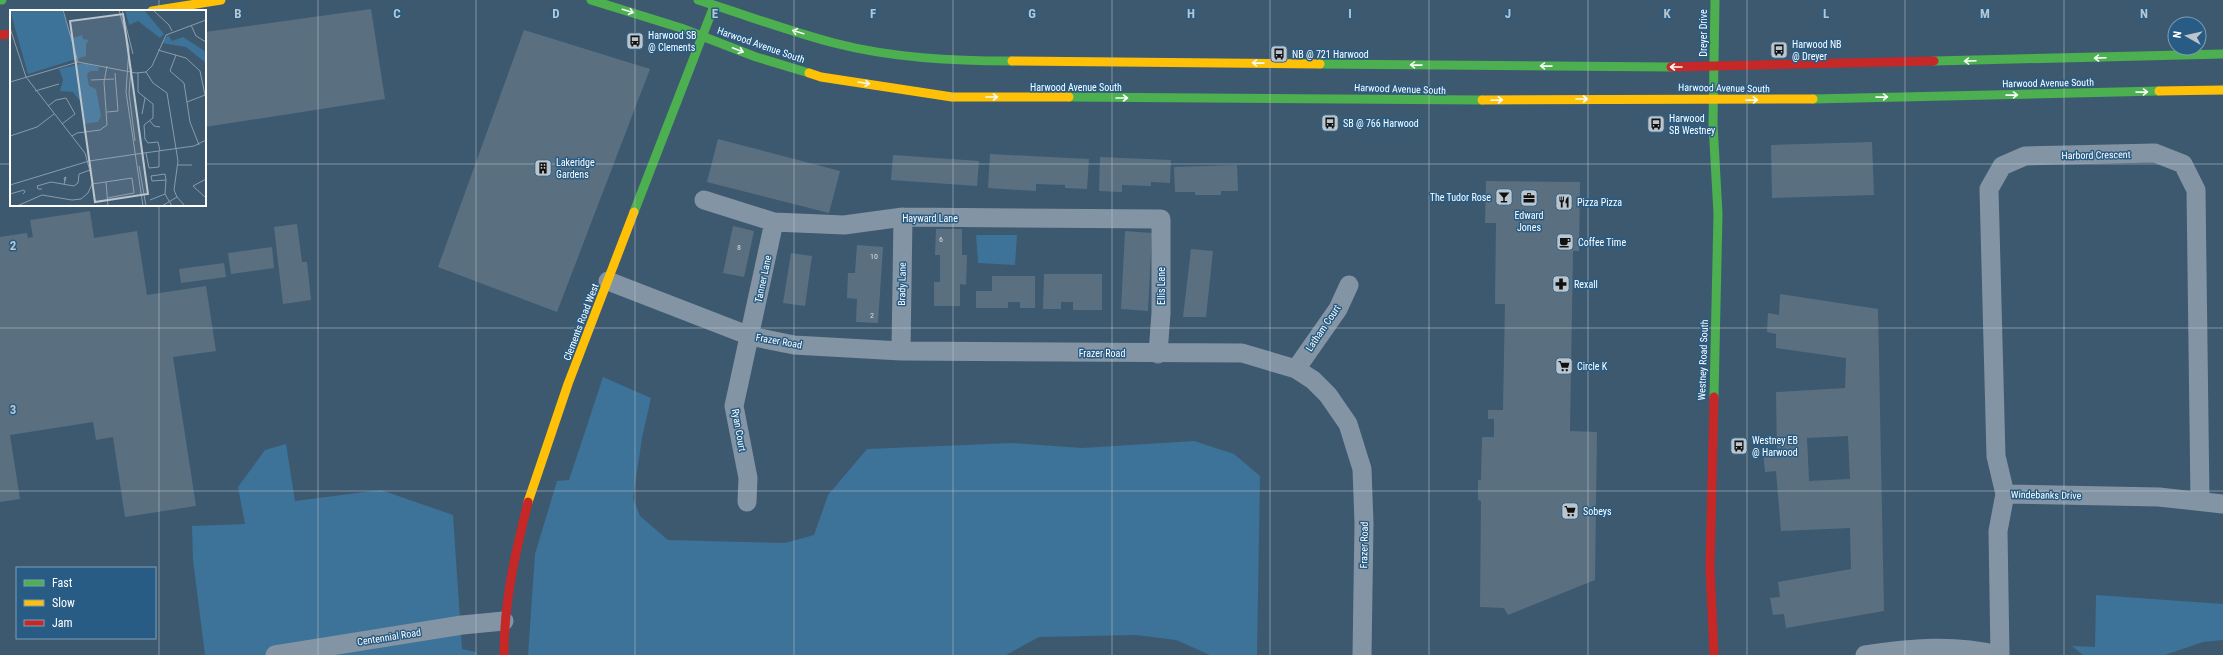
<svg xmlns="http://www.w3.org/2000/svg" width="2223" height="655" font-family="'Roboto Condensed',sans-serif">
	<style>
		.green { fill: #3d7299 }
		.building { fill: #5a7081; fill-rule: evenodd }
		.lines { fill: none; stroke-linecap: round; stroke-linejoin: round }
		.street { stroke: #8395a5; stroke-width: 19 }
		.fast { stroke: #4caf50; stroke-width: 9 }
		.slow { stroke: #ffc107; stroke-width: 9 }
		.jam { stroke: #c62828; stroke-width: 9 }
		.oneway { stroke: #f6fbf6 }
		.grid { fill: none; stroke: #bbc5cd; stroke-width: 1; stroke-opacity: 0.55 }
		.labels { text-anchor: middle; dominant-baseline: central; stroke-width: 3; stroke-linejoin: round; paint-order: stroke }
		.number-label { font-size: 8px; fill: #d6dbe0 }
		.street-label { font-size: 10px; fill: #fff; stroke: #285c84 }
		.poi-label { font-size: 10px; fill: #fff; stroke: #285c84; text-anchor: start }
		.inset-road { fill: none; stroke: #8b9ba9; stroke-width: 1 }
		.view { fill: #bbc5cd; fill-opacity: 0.15; stroke: #bbc5cd; stroke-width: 2 }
		.inset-edge { fill: none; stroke: #fff; stroke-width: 2 }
		.grid-label { font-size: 13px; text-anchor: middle; font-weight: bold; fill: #bbc5cd; stroke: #285c84; stroke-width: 3; stroke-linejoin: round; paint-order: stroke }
	</style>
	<rect width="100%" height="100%" fill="#3d596f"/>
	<path class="green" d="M976 235H1017L1015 265 978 263Z
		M603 377 651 398 642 438 633 498 640 516 668 540 785 543 814 535 828 495 867 449 1013 443 1082 448 1194 441 1234 454 1260 476 1257 655H1210L1176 640 1136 635 1039 637 1006 655H528L535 554 557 481 569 480Z
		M286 444 295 501 381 490 453 515 462 649 476 652 477 655H205L193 560 192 526 245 524 238 487 265 450Z
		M2096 595 2223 604V640L2203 642 2165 655H2083L2072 646 2095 647Z"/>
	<path class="building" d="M371 9 385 99 205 127V32Z
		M524 30 650 69 557 312 438 267Z
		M718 139 840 171 829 213 707 182Z
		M1872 142 1874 195 1772 198 1771 145Z
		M990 154 1089 159 1087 189 1065 188V185L1036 184V191L988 188Z
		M893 155 979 161 977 186 891 180Z
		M1100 157 1171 160 1170 183 1151 182V186L1122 185V192L1099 191Z
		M1237 165 1238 191H1221V195H1195V192H1175L1174 167Z
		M1486 181 1580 182 1579 251H1573L1570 431 1597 432 1595 580 1508 615 1504 608 1480 607 1481 501 1478 500V480H1481L1482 437H1494V419H1488V410H1503L1505 304H1495L1496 223H1485Z
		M90 211 94 238 137 231 147 295 206 286 216 351 173 357 196 506 125 517 113 437 96 440 93 422 10 435 20 499 0 502V237L27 233 28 238 33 237 30 220Z
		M297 224 302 262H307L311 300 283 304 274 227Z
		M733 226 754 231 744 277 723 273Z
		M936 229H962V255H967L966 285 960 284V306H934V282H940V255H935Z
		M1125 231 1152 233 1148 311 1121 309Z
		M857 245 883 247 878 323 856 322 857 299 847 298 848 273H855Z
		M272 247 274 268 231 274 228 253Z
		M1191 249 1213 251 1206 317H1183Z
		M791 253 812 256 805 306 783 303Z
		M224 263 226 277 181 283 179 269Z
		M1044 274H1102V310H1073V302H1061V309H1043Z
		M992 276H1035V308H1020V302H1008V308H976V291H992Z
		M1780 294 1878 309 1884 611 1786 628 1784 614 1773 615 1770 598 1780 597 1778 582 1851 569 1850 528 1781 531 1776 471 1765 472 1763 452H1777L1776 392 1845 388 1846 358 1776 348V334L1767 332 1768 313 1779 315ZM1848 436 1850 479 1809 481 1807 438Z"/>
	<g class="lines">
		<path class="street" d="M704 200 774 222 844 225 903 217 1161 219V313L1158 354
			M608 281 750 336 794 345 901 351 1242 353 1296 369 1313 380 1328 395 1348 424 1362 469 1364 523 1362 655
			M901 351 903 217
			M1296 369 1338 309 1349 285
			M2005 494 2159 497 2223 504
			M747 502 748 478 734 406 774 222
			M275 655 462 625 504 621
			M1865 655C1910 648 1954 644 1998 655
			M2000 655 1998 531 2005 494 1996 456 1989 189 2002 166 2025 156 2155 153 2183 164 2196 190 2200 501"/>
		<path class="fast" d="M0 0H2
			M591 0 681 28 756 57 809 73
			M698 0C743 14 788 31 834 43 892 58 953 61 1012 61
			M1934 61 2223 54
			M1320 64 1671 67
			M1069 97 1482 100
			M1813 99 2159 91
			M634 212 714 6
			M1714 397 1718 214 1713 124 1715 0"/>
		<path class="slow" d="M152 11 221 0
			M1012 61 1320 64
			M809 73 821 77 952 97H1069
			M2159 91 2223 90
			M1482 100 1813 99
			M528 502 568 384 634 212"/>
		<path class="jam" d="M0 35 11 34
			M1671 67 1934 61
			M1714 397 1710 567 1714 655
			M504 655C504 600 515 555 528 502"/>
	</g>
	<defs><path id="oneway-shaft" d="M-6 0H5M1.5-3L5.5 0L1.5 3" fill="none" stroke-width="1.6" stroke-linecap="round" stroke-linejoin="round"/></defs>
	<g class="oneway">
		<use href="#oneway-shaft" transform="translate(628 11) rotate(17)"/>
		<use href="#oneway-shaft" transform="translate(798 32) rotate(-163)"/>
		<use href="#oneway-shaft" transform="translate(738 50) rotate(21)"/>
		<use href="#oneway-shaft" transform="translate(2100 58) rotate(178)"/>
		<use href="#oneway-shaft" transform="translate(1970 61) rotate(178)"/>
		<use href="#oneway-shaft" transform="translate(1258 63) rotate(-179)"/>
		<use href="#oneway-shaft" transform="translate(1416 65) rotate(-179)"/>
		<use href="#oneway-shaft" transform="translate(1546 66) rotate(-179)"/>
		<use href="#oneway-shaft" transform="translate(1676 67) rotate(180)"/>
		<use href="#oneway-shaft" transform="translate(864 83) rotate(9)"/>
		<use href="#oneway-shaft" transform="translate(2142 92) rotate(-1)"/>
		<use href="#oneway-shaft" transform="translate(2012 95) rotate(-1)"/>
		<use href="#oneway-shaft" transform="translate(992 97)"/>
		<use href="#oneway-shaft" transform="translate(1882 97) rotate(-1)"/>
		<use href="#oneway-shaft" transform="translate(1122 98)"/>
		<use href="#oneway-shaft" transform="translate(1582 99)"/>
		<use href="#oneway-shaft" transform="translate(1497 100) rotate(-2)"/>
		<use href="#oneway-shaft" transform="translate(1752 100) rotate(-1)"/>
	</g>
	<path class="grid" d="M159 0V11M318 0V655M476 0V655M635 0V655M794 0V655M953 0V655M1112 0V655M1270 0V655M1429 0V655M1588 0V655M1747 0V655M1905 0V655M2064 0V655M0 164H11M205 164H2223M159 205V655M0 328H2223M0 491H2223"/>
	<defs>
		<symbol id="bus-square" viewBox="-11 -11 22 22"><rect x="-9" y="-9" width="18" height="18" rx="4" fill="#bbc5cd" stroke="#285c84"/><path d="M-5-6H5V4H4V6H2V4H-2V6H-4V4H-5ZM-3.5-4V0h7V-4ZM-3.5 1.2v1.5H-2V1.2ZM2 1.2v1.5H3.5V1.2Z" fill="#111"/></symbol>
		<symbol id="building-square" viewBox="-11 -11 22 22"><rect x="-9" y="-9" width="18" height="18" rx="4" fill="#bbc5cd" stroke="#285c84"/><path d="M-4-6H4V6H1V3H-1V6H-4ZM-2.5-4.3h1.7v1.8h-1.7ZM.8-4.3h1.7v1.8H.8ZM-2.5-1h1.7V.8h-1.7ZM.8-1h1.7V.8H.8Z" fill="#111"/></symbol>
		<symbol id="bar-square" viewBox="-11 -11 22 22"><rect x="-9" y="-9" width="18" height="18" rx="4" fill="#bbc5cd" stroke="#285c84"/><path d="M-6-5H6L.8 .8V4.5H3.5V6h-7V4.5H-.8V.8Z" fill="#111"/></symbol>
		<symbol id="office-square" viewBox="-11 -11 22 22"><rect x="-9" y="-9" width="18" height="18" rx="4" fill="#bbc5cd" stroke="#285c84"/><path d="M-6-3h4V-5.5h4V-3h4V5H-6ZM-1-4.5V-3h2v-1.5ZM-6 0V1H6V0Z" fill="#111"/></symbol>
		<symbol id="restaurant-square" viewBox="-11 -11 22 22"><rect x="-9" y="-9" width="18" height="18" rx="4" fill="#bbc5cd" stroke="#285c84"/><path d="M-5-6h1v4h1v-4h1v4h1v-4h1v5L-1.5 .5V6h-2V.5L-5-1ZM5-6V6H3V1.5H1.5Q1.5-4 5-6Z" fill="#111"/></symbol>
		<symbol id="cafe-square" viewBox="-11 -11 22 22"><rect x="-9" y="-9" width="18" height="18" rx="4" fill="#bbc5cd" stroke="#285c84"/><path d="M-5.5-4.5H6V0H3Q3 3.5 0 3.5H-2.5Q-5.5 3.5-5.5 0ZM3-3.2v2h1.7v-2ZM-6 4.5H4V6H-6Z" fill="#111"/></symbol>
		<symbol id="pharmacy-square" viewBox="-11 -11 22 22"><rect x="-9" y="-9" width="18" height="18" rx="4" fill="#bbc5cd" stroke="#285c84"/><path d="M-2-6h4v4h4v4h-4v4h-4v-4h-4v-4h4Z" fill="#111"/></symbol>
		<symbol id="supermarket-square" viewBox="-11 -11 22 22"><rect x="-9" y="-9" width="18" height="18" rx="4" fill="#bbc5cd" stroke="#285c84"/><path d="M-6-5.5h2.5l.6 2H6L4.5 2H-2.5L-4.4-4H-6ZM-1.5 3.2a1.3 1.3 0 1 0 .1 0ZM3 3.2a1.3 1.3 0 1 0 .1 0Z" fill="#111"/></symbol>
	</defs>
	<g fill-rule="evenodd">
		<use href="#bus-square" x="625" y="31" width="20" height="20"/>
		<use href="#bus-square" x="1769" y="40" width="20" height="20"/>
		<use href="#bus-square" x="1269" y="44" width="20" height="20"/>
		<use href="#bus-square" x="1320" y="113" width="20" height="20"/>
		<use href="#bus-square" x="1646" y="114" width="20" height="20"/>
		<use href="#building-square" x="533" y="158" width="20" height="20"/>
		<use href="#bar-square" x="1494" y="187" width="20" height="20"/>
		<use href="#office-square" x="1519" y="188" width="20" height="20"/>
		<use href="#restaurant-square" x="1554" y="192" width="20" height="20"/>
		<use href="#cafe-square" x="1555" y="232" width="20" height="20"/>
		<use href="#pharmacy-square" x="1551" y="274" width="20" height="20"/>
		<use href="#supermarket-square" x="1554" y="356" width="20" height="20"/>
		<use href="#bus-square" x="1729" y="436" width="20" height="20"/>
		<use href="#supermarket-square" x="1560" y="501" width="20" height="20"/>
	</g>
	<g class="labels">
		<g class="number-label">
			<text x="941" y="239">6</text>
			<text x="739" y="247">8</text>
			<text x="874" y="256">10</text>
			<text x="872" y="315">2</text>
		</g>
		<g class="street-label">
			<text transform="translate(1703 33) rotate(-90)">Dreyer Drive</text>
			<text transform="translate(761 45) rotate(19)">Harwood Avenue South</text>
			<text transform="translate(2048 83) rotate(-1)">Harwood Avenue South</text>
			<text x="1076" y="87">Harwood Avenue South</text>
			<text transform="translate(1724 88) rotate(1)">Harwood Avenue South</text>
			<text transform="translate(1400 89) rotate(2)">Harwood Avenue South</text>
			<text transform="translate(2096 155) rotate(-1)">Harbord Crescent</text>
			<text x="930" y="218">Hayward Lane</text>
			<text transform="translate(763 279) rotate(-78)">Tanner Lane</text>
			<text transform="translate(902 284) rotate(-89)">Brady Lane</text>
			<text transform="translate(1161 286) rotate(-90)">Ellis Lane</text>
			<text transform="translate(581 322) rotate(-69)">Clements Road West</text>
			<text transform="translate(1323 328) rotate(-56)">Latham Court</text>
			<text transform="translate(779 341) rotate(10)">Frazer Road</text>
			<text x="1102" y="353">Frazer Road</text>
			<text transform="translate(1703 360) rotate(-88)">Westney Road South</text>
			<text transform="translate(739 430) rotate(80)">Ryan Court</text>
			<text transform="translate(2046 495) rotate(1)">Windebanks Drive</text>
			<text transform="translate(1364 545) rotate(-89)">Frazer Road</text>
			<text transform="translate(389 637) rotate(-9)">Centennial Road</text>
		</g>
		<g class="poi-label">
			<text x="648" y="35">Harwood SB<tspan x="648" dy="12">@ Clements</tspan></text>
			<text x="1792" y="44">Harwood NB<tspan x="1792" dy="12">@ Dreyer</tspan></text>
			<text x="1292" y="54">NB @ 721 Harwood</text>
			<text x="1669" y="118">Harwood<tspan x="1669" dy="12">SB Westney</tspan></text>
			<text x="1343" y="123">SB @ 766 Harwood</text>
			<text x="556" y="162">Lakeridge<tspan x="556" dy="12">Gardens</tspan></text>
			<text x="1491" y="197" text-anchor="end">The Tudor Rose</text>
			<text x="1577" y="202">Pizza Pizza</text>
			<text x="1529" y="215" text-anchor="middle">Edward<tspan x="1529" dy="12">Jones</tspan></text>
			<text x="1578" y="242">Coffee Time</text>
			<text x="1574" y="284">Rexall</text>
			<text x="1577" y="366">Circle K</text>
			<text x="1752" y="440">Westney EB<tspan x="1752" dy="12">@ Harwood</tspan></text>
			<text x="1583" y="511">Sobeys</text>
		</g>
	</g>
	<g transform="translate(10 10)">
		<rect width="196" height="196" fill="#3d596f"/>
		<path d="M0 0H52L62 28 72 25 73 29 79 30 76 34V46L18 64ZM115 0H134L154 24 150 28 128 11 119 15ZM158 25 162 31 173 27 196 42V53L176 37 152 33ZM74 53 89 57 88 61H80L77 64 79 76 86 79 91 106 88 112 73 114V95L63 82 50 81 53 70 49 59Z" fill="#3d7299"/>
		<path class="inset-road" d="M53 0 68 52M109 0 119 37 116 82 133 196M112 0 123 44M143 0 159 15 162 21M181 15 186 26 196 32M0 18 16 67 75 143 83 172 78 183 71 189 62 190 32 185 7 196M148 40 176 48 190 61 195 85 177 92M166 45 160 61 174 73 180 112 189 135M121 59 119 83 125 131M136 62 143 73 157 83 168 151 164 180 167 187 175 196M128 63V82L143 94V108L134 115 135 129 138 133 148 132 150 141M81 70 104 69M0 72 68 52 126 63 136 62 142 56 156 25 196 10M25 81 49 74M38 96 46 90 56 88 65 104 52 114M97 102 108 101 105 63M132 104 135 88M140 111 144 116 150 117M0 126 27 117 44 104M62 126 67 123 90 120 97 115 94 72 97 56M136 143 139 158 149 157V141M127 144 184 136 196 130M168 155H182M129 156 136 196M196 169 183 176 196 188M156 170 142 171 141 166 155 164 156 170 155 184 162 196M96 172 98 196M54 174 56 167 54 168 55 171M82 174 122 168 124 183 97 188M0 175 79 151 127 144M32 179H28L27 176 41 172 64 176 68 173 69 164 80 160M0 184 14 180 15 182 13 184M140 190 155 184M152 196 167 187"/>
		<path class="view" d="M113 4 138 184 85 192 60 11Z"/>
		<rect width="196" height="196" class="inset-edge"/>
	</g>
	<g class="grid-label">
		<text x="238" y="18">B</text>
		<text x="397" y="18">C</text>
		<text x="556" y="18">D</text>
		<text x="715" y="18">E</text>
		<text x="873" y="18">F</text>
		<text x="1032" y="18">G</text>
		<text x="1191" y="18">H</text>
		<text x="1350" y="18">I</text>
		<text x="1508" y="18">J</text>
		<text x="1667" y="18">K</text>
		<text x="1826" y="18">L</text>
		<text x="1985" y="18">M</text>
		<text x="2144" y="18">N</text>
		<text x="13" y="250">2</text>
		<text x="13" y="414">3</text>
	</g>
	<rect x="16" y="567" width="140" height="72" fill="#285c84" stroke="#7e9db5"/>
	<rect x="24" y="580" width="20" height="6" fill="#4caf50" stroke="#7e9db5"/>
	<text x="52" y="587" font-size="12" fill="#ffffff">Fast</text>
	<rect x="24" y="600" width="20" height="6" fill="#ffc107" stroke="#7e9db5"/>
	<text x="52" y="607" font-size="12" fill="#ffffff">Slow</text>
	<rect x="24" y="620" width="20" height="6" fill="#c62828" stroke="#7e9db5"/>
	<text x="52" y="627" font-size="12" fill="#ffffff">Jam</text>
	<g transform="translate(2187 36) rotate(278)"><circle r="19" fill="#285c84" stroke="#7e9db5"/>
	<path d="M0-3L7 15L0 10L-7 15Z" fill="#bbc5cd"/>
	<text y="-6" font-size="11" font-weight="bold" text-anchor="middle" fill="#ffffff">N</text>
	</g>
</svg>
